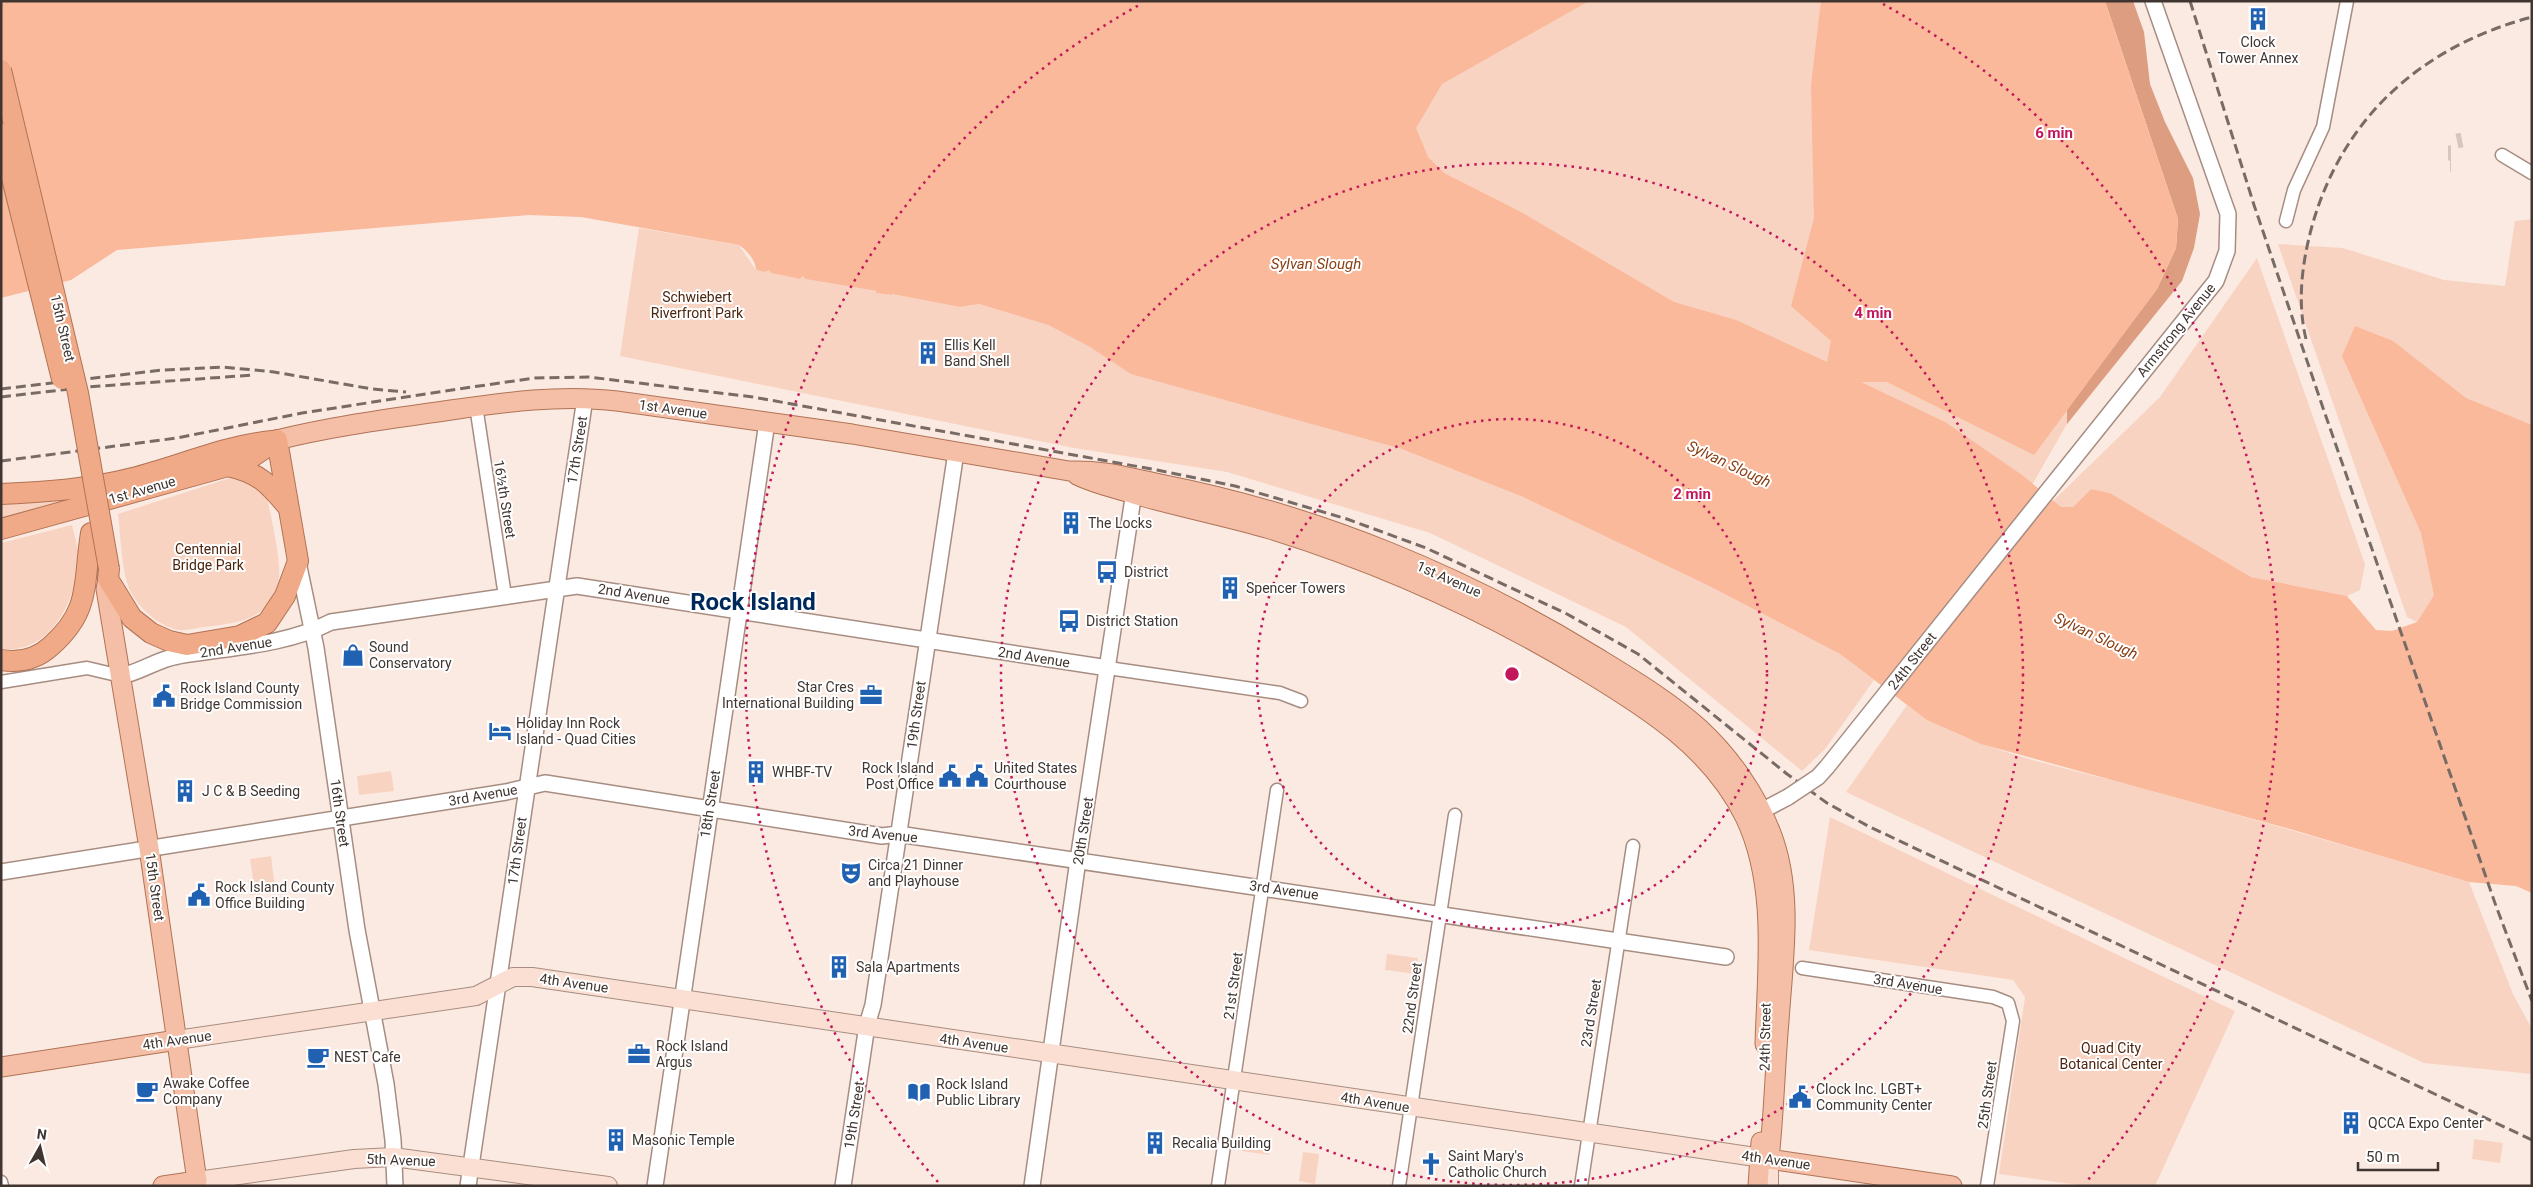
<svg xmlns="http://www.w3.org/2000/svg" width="2533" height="1187" font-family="Roboto,sans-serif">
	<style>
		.green { fill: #f9d3c1 }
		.forest { fill: #dc9d80 }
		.water { fill: #f9b99a }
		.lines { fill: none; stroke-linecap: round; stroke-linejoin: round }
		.tertiary-tunnel { stroke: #d6c6be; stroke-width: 15; stroke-dasharray: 15 8; stroke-linecap: butt }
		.minor-casing { stroke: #a78d81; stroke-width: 15 }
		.tertiary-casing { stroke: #a78d81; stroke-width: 18 }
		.secondary-casing { stroke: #a78d81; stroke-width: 20 }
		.primary-casing { stroke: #b07356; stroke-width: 21 }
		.trunk-casing { stroke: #b07356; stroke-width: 22 }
		.minor { stroke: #fff; stroke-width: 12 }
		.tertiary { stroke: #fff; stroke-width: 15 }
		.secondary { stroke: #fadfd2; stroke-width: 18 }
		.primary { stroke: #f4bfa6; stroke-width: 19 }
		.trunk { stroke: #f0aa88; stroke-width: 20 }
		.rail { stroke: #786b65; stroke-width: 3; stroke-dasharray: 10 5; stroke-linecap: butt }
		.tertiary-bridge-casing { stroke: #a78d81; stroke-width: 18; stroke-linecap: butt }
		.trunk-bridge-casing { stroke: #b07356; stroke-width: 22; stroke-linecap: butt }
		.tertiary-bridge { stroke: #fff; stroke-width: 15 }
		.trunk-bridge { stroke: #f0aa88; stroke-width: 20 }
		.ring { fill: none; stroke: #c2185b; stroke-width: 2.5; stroke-dasharray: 2.5 5 }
		.labels { text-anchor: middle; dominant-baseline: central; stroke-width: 4; stroke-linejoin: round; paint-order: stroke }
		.poi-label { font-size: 14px; fill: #403530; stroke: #fff; text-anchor: start }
		.park-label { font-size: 14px; fill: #4d250f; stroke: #fff }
		.street-label { font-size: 14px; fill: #403530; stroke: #fff }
		.water-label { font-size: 15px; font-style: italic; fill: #8a3f14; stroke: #fff }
		.town-label { font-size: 24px; font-weight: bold; fill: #00295b; stroke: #fff }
		.centre { fill: #c2185b; stroke: #fff; stroke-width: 2.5 }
		.ring-label { font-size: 15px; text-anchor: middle; font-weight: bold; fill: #c2185b; stroke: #fff; stroke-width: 4; stroke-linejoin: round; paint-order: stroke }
	</style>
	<rect width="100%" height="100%" fill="#fbeae2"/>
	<path class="green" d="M1513 1H1851L2067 409V424L2032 485 1780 363 1431 187 1378 84Z
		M2532 219V649L2434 595 2417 622 2407 617 2278 244 2343 248 2444 280 2505 286 2515 221Z
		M639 228 739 245 756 270 765 272 769 270 771 273 800 279 803 276 805 279 877 291V293L891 295 892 294 960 307 979 304 1048 325 1090 347 1399 448 1523 497 1707 585 1840 654 1874 680 1825 749 1802 771 1626 627 1430 533 1227 472 1074 448 620 356Z
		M2257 258 2365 564 2360 590 2347 596 2251 577 2110 493 2091 489 2073 507 2061 508 2053 501 2160 397Z
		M233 477 243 478 267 497C271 518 283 565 278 584 268 621 236 623 204 627 196 628 186 631 178 630 160 626 143 612 133 596 121 577 121 536 118 514Z
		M69 495 70 502 1 518V499Z
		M72 525C75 537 80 553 79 566 79 573 75 582 73 589 63 622 40 653 1 649V543Z
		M1907 705C1965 749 2063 767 2134 786 2246 817 2358 849 2469 882L2513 994 2532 1029V1074L2424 1063 1846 792Z
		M391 771 394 791 359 795 357 776Z
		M1830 817 2235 1011 2155 1186H2086L1999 1174 2025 997 2013 980 1809 950Z
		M271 856 275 888 264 890 265 894 250 895 248 880 253 879 250 859Z
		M1387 954 1418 958 1416 974 1385 970Z
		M1244 1139 1271 1143 1269 1155 1242 1151Z
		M2474 1139 2503 1143 2500 1163 2472 1159Z
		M1303 1152 1319 1154 1315 1184 1299 1181Z"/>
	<path class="forest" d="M2105 1H2133L2144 32 2150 84 2165 122 2193 178 2200 214 2194 248 2182 281 2067 424V409L2157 289 2176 248 2178 219Z"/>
	<path class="water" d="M1 1H1589L1442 84 1416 128 1428 157 1444 173 1521 212 1674 302 1736 320 1827 362 1831 341 1791 306 1814 218 1811 85 1821 1H2105L2178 219 2176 248 2157 289 2034 455 1887 382H1861L1945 422 2022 475 2061 507H2073L2091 489 2110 493 2251 577 2347 596 2376 630 2392 631 2417 622 2434 595 2421 533 2342 356 2355 326 2393 341 2466 398 2532 425V893L2516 886 2469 882 2290 829 1981 744 1927 720 1840 654 1707 585 1523 497 1399 448 1131 374 1090 347 1048 325 979 304 960 307 892 294V295L876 293 877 291 805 279 803 276 800 279 771 273 769 270 765 272 756 270C756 261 747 250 739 245L581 217 529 215 117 250 71 280 1 298Z"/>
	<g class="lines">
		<path class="tertiary-tunnel" d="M2457 141 2462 140
			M2448 153H2451
			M2450 164H2451"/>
		<defs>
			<path id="minor" d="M2502 155 2532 173
				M2286 221 2294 190 2323 127 2347 1
				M476 406 505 596
				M1108 668 1280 693 1301 701
				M1 682 87 668 121 676
				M1802 968 1993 997 2008 1003 2013 1021 1987 1186
				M1 1182 2 1186
				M1218 1186 1277 790
				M1399 1186 1455 815
				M1581 1186 1633 846"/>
			<path id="tertiary" d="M2047 492 2216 281 2227 251 2228 214 2153 1
				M298 562 316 648 357 930 386 1084 393 1140 395 1186
				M121 676C141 672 158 659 178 656 230 647 284 646 331 622L577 586 1108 668
				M1752 816 1788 797
				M1 872 506 792 545 783 882 836 898 834 1726 957
				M468 1186 585 398
				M655 1186 767 422
				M843 1186 867 1025 873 1005 956 452
				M1032 1186 1078 860 1135 485"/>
			<path id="secondary" d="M177 1040 476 996 513 977H532L1769 1159V1186
				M197 1181 354 1159 393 1157 608 1186"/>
			<path id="primary" d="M277 440C325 428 374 421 423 414 488 405 552 393 617 401L852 434 1069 471C1107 470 1129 478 1165 485 1317 515 1465 576 1596 657 1632 679 1669 701 1700 729 1730 757 1756 794 1771 833 1794 892 1783 960 1779 1021 1775 1067 1774 1113 1769 1159L1952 1186
				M1077 475C1095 484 1115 488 1134 494 1179 507 1225 516 1270 529 1380 563 1486 611 1584 670 1647 708 1712 749 1745 817 1778 886 1767 970 1765 1044
				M108 579 106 589 149 848 197 1181 163 1186
				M1 1067 177 1040
				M1758 1186 1761 1142"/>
			<path id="trunk" d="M228 466C259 473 268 483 288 507
				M1 494C45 492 91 489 133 478 180 466 224 446 272 441
				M1 529 228 466 249 459 277 440
				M109 569 108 579 132 618 151 633 169 641 187 645 240 636 267 623 285 596 298 561 277 440
				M1 660C20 663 37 659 51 646 92 610 83 582 91 533"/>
		</defs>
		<use href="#minor" class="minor-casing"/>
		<use href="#tertiary" class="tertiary-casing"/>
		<use href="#secondary" class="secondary-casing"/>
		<use href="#primary" class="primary-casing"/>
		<use href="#trunk" class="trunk-casing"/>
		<use href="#minor" class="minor"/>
		<use href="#tertiary" class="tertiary"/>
		<use href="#secondary" class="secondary"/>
		<use href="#primary" class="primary"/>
		<use href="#trunk" class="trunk"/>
		<path class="rail" d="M2190 1 2254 205 2322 405 2496 906 2532 1001
			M2306 339C2297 302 2302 263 2312 226 2343 116 2423 46 2532 17
			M1 389 163 370 223 367 274 372 372 389 406 392
			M1 397 87 387 253 375
			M1 461 177 438 302 413 458 389 535 378 589 377 753 397 1157 470 1235 486 1347 519 1426 548 1567 614 1638 654 1787 774 1827 803 1868 826 2532 1140"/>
		<defs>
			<path id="tertiary-bridge" d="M1788 797 1818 777 1827 767 2047 492"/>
			<path id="trunk-bridge" d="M1 70 78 393 109 569
				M1 134 62 379"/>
		</defs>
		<use href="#tertiary-bridge" class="tertiary-bridge-casing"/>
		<use href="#trunk-bridge" class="trunk-bridge-casing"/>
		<use href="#tertiary-bridge" class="tertiary-bridge"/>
		<use href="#trunk-bridge" class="trunk-bridge"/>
	</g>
	<g class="ring">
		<circle cx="1512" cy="674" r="255"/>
		<circle cx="1512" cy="674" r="511"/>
		<path d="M938 1182A766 766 0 0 1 1141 4M1883 4A766 766 0 0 1 2086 1182"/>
	</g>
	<defs>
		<symbol id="building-bare" viewBox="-9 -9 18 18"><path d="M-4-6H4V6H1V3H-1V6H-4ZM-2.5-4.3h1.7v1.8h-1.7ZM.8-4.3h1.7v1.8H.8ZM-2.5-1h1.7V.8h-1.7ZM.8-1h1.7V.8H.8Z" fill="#2161b2" stroke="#fff" stroke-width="2.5" paint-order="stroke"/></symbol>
		<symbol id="bus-bare" viewBox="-9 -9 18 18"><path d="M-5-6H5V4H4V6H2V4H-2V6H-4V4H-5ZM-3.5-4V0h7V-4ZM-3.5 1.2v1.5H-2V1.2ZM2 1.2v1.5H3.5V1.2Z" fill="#2161b2" stroke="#fff" stroke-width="2.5" paint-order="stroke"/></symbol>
		<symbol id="shop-bare" viewBox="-9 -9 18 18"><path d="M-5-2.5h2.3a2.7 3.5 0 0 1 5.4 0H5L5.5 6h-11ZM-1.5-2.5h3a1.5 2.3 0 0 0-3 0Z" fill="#2161b2" stroke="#fff" stroke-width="2.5" paint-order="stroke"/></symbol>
		<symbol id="office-bare" viewBox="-9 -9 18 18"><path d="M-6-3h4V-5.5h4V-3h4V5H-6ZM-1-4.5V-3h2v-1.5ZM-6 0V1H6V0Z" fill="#2161b2" stroke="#fff" stroke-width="2.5" paint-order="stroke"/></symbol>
		<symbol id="civic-bare" viewBox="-9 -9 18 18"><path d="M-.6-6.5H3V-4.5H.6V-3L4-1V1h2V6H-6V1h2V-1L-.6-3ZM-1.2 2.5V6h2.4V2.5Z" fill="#2161b2" stroke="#fff" stroke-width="2.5" paint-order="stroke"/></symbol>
		<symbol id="hotel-bare" viewBox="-9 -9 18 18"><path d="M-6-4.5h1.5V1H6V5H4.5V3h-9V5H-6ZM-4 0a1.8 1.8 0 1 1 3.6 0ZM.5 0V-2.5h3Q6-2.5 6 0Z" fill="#2161b2" stroke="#fff" stroke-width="2.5" paint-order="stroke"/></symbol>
		<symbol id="theatre-bare" viewBox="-9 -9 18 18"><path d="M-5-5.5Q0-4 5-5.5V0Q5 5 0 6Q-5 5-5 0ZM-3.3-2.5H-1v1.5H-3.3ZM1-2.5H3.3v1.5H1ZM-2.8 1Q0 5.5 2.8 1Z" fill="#2161b2" stroke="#fff" stroke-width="2.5" paint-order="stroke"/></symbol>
		<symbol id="cafe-bare" viewBox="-9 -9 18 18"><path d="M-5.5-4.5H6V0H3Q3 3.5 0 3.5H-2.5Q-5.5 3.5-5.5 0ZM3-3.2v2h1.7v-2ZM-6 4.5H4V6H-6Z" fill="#2161b2" stroke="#fff" stroke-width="2.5" paint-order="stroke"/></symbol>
		<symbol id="library-bare" viewBox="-9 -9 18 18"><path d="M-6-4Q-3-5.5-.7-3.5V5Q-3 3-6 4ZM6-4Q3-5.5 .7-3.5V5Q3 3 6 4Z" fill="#2161b2" stroke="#fff" stroke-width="2.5" paint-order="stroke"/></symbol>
		<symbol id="church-bare" viewBox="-9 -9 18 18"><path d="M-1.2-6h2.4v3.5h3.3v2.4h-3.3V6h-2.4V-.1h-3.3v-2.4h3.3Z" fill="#2161b2" stroke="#fff" stroke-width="2.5" paint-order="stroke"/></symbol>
	</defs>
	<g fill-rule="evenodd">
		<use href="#building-bare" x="2242" y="3" width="32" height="32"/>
		<use href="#building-bare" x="912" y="337" width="32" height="32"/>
		<use href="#building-bare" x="1055" y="507" width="32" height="32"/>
		<use href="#bus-bare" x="1091" y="556" width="32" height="32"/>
		<use href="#building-bare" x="1214" y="572" width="32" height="32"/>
		<use href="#bus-bare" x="1053" y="605" width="32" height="32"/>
		<use href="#shop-bare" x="337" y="639" width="32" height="32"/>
		<use href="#office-bare" x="855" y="679" width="32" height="32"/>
		<use href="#civic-bare" x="148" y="680" width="32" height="32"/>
		<use href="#hotel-bare" x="484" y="715" width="32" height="32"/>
		<use href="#building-bare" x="740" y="756" width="32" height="32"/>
		<use href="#civic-bare" x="934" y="760" width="32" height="32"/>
		<use href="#civic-bare" x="961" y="760" width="32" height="32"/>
		<use href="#building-bare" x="169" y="775" width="32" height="32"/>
		<use href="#theatre-bare" x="835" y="857" width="32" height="32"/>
		<use href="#civic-bare" x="183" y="879" width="32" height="32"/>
		<use href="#building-bare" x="823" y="951" width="32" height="32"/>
		<use href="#office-bare" x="623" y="1038" width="32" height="32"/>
		<use href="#cafe-bare" x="302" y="1041" width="32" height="32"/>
		<use href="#cafe-bare" x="131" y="1075" width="32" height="32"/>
		<use href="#library-bare" x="903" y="1076" width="32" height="32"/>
		<use href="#civic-bare" x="1784" y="1081" width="32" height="32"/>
		<use href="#building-bare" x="2335" y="1107" width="32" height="32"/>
		<use href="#building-bare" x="600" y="1124" width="32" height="32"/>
		<use href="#building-bare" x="1139" y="1127" width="32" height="32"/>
		<use href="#church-bare" x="1415" y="1148" width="32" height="32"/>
	</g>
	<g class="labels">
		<g class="poi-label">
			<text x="2258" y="42" text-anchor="middle">Clock<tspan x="2258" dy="16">Tower Annex</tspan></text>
			<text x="944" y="345">Ellis Kell<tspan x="944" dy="16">Band Shell</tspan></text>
			<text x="1088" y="523">The Locks</text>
			<text x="1124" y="572">District</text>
			<text x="1246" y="588">Spencer Towers</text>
			<text x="1086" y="621">District Station</text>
			<text x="369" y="647">Sound<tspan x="369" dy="16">Conservatory</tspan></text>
			<text x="854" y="687" text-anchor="end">Star Cres<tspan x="854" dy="16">International Building</tspan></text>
			<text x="180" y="688">Rock Island County<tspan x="180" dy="16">Bridge Commission</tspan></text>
			<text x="516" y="723">Holiday Inn Rock<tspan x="516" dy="16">Island - Quad Cities</tspan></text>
			<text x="934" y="768" text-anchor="end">Rock Island<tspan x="934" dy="16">Post Office</tspan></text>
			<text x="994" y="768">United States<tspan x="994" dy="16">Courthouse</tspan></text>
			<text x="772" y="772">WHBF-TV</text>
			<text x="202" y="791">J C &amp; B Seeding</text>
			<text x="868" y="865">Circa 21 Dinner<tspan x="868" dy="16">and Playhouse</tspan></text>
			<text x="215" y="887">Rock Island County<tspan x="215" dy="16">Office Building</tspan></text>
			<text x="856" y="967">Sala Apartments</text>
			<text x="656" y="1046">Rock Island<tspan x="656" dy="16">Argus</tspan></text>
			<text x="334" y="1057">NEST Cafe</text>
			<text x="163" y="1083">Awake Coffee<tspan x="163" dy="16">Company</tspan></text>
			<text x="936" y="1084">Rock Island<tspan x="936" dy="16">Public Library</tspan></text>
			<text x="1816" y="1089">Clock Inc. LGBT+<tspan x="1816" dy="16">Community Center</tspan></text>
			<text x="2368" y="1123">QCCA Expo Center</text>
			<text x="632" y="1140">Masonic Temple</text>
			<text x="1172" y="1143">Recalia Building</text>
			<text x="1448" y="1156">Saint Mary's<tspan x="1448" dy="16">Catholic Church</tspan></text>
		</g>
		<g class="park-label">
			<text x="697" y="297">Schwiebert<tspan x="697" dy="16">Riverfront Park</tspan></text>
			<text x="208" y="549">Centennial<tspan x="208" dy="16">Bridge Park</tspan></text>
			<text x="2111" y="1048">Quad City<tspan x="2111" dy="16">Botanical Center</tspan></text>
		</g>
		<g class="street-label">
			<text transform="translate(63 328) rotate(77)">15th Street</text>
			<text transform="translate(2176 330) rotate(-51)">Armstrong Avenue</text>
			<text transform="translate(673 409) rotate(8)">1st Avenue</text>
			<text transform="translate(577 450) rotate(-81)">17th Street</text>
			<text transform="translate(142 490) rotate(-16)">1st Avenue</text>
			<text transform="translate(505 499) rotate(81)">16½th Street</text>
			<text transform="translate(1449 579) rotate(24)">1st Avenue</text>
			<text transform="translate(634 594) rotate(9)">2nd Avenue</text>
			<text transform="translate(236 647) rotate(-9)">2nd Avenue</text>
			<text transform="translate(1034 657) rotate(9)">2nd Avenue</text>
			<text transform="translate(1912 661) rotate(-52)">24th Street</text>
			<text transform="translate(916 715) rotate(-82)">19th Street</text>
			<text transform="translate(483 795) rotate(-10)">3rd Avenue</text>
			<text transform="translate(710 804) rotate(-81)">18th Street</text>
			<text transform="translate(340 813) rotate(82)">16th Street</text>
			<text transform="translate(1083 831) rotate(-81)">20th Street</text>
			<text transform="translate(883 834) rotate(6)">3rd Avenue</text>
			<text transform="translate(517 851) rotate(-82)">17th Street</text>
			<text transform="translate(155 887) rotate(82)">15th Street</text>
			<text transform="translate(1284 890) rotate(8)">3rd Avenue</text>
			<text transform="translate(574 983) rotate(8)">4th Avenue</text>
			<text transform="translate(1908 984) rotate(9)">3rd Avenue</text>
			<text transform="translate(1233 986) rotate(-82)">21st Street</text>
			<text transform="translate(1412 998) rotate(-82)">22nd Street</text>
			<text transform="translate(1591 1013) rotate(-81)">23rd Street</text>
			<text transform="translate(1765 1037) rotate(-89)">24th Street</text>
			<text transform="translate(177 1040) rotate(-8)">4th Avenue</text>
			<text transform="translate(974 1043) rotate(8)">4th Avenue</text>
			<text transform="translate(1987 1095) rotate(-82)">25th Street</text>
			<text transform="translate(1375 1102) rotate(9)">4th Avenue</text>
			<text transform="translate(854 1115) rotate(-81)">19th Street</text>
			<text transform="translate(401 1160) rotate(2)">5th Avenue</text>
			<text transform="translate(1776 1160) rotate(8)">4th Avenue</text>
		</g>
		<g class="water-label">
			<text x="1316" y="264">Sylvan Slough</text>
			<text transform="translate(1729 464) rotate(25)">Sylvan Slough</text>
			<text transform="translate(2096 636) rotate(25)">Sylvan Slough</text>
		</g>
		<g class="town-label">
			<text x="753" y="602">Rock Island</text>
		</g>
	</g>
	<circle cx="1512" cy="674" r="8" class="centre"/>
	<g class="ring-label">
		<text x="2054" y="138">6 min</text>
		<text x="1873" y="318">4 min</text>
		<text x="1692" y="499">2 min</text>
	</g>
	<rect width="2533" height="1187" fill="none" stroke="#403530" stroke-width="5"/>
	<g transform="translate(40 1147) rotate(8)" stroke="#ffffff" stroke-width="4" paint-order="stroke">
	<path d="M0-4L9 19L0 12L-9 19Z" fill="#403530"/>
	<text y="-8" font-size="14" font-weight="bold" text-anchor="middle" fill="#403530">N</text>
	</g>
	<path d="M2358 1162v8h80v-8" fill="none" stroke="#403530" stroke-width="2.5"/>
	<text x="2366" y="1162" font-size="15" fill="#403530" stroke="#ffffff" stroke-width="4" paint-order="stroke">50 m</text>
</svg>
